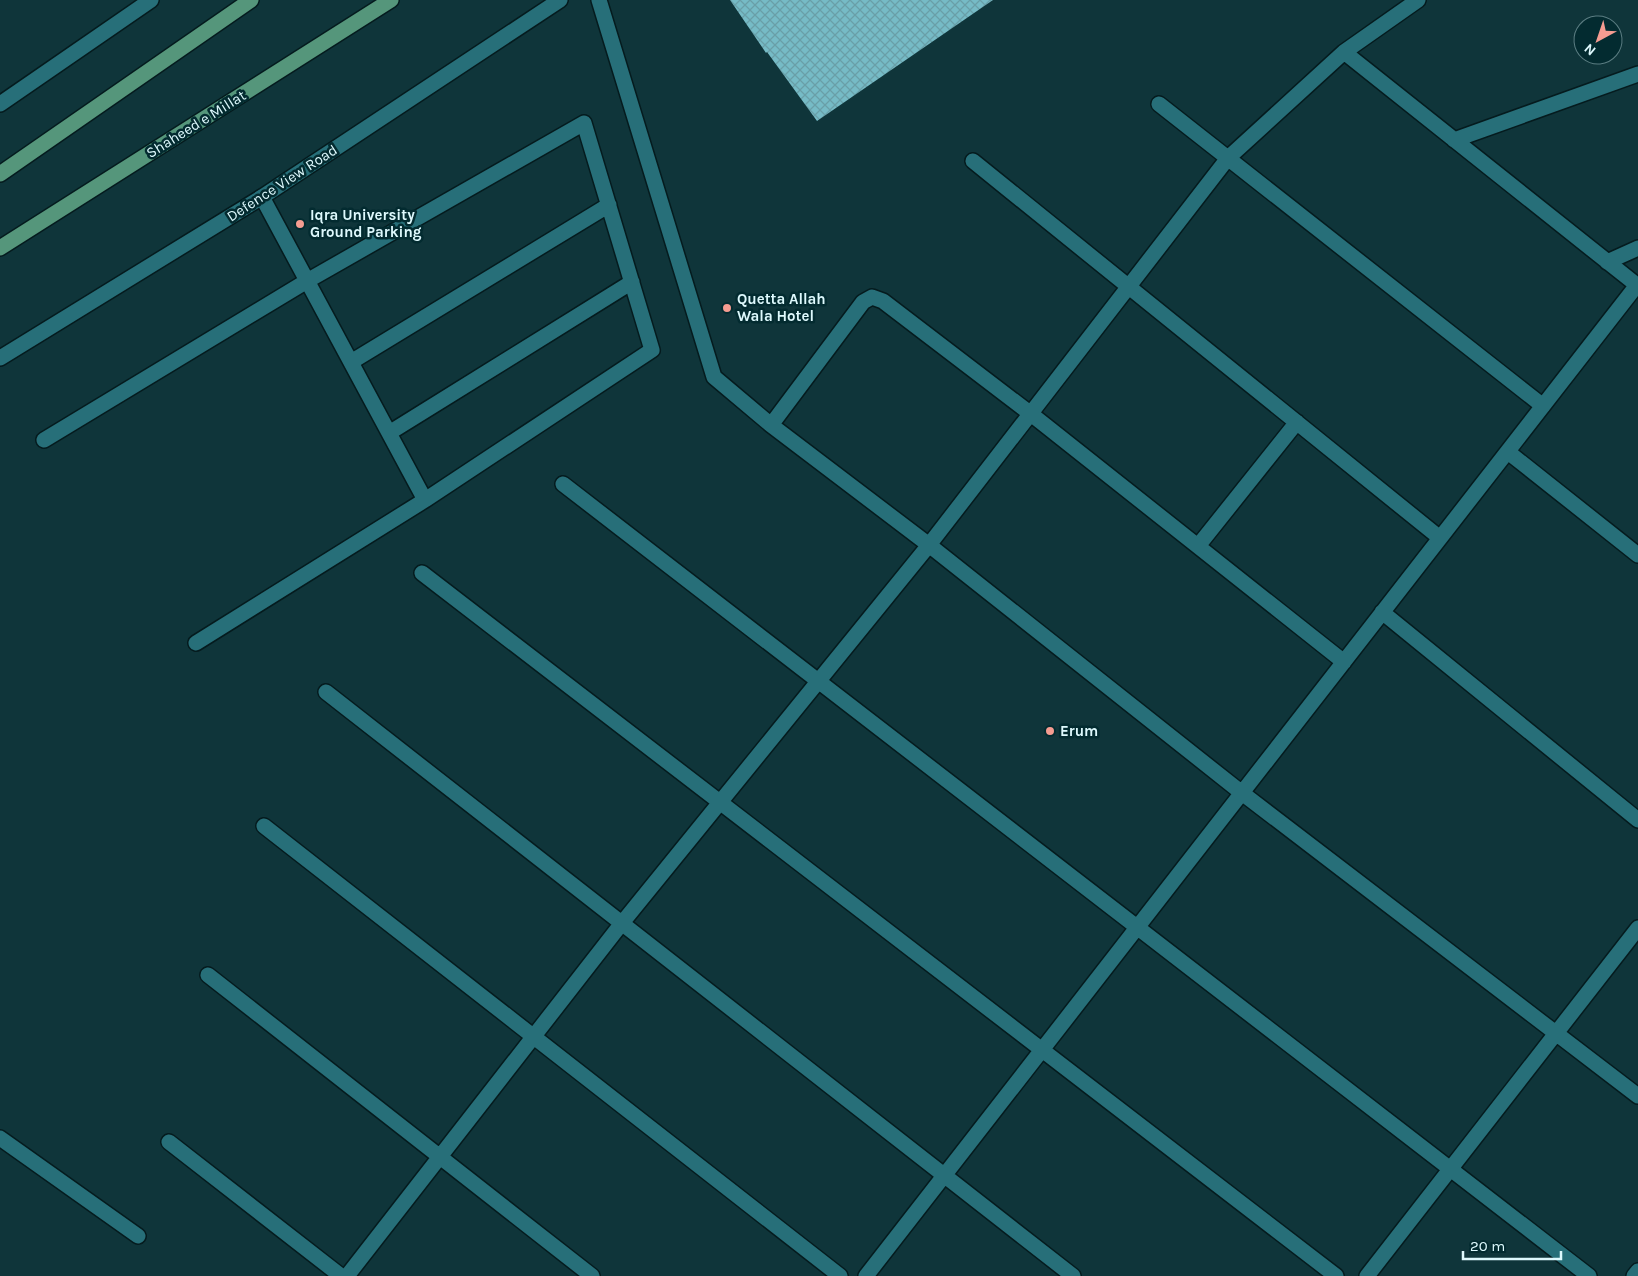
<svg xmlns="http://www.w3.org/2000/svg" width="1638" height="1276" font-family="Karla,sans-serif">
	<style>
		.building { fill: url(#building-cross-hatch) }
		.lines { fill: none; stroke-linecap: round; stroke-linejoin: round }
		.service-casing { stroke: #051b1e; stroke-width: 18 }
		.minor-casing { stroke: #051b1e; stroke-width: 18 }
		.primary-casing { stroke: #051b1e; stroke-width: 18 }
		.service { stroke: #276f79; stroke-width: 15 }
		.minor { stroke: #276f79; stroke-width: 15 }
		.primary { stroke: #55967b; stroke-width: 15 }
		.poi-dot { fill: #f59c91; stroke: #032b30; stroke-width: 2 }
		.labels { text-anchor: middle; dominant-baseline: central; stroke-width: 5; stroke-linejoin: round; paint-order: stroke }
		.street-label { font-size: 15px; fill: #def9fd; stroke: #032b30 }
		.poi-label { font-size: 15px; font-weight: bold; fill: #def9fd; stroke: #032b30; text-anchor: start }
	</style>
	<defs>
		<pattern id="building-cross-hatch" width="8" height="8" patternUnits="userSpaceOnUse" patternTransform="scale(1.25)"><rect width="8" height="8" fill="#76bbc6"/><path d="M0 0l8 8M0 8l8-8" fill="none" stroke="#699fa8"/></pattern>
	</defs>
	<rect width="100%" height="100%" fill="#0f353a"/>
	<path class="building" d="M730 0H993L817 121 767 52 766 53Z"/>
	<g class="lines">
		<defs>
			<path id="service" d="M262 197 425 500
				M351 362 609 205
				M389 433 632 282
				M44 440 307 281 584 123 652 350 425 500 196 643"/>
			<path id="minor" d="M599 0 714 377 771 425 929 545 1242 793 1638 1096
				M1344 52 1638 286
				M0 104 151 0
				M1159 104 1543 406
				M1454 140 1638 74
				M973 161 1440 538
				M1607 262 1638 248
				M0 358 262 197 560 0
				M771 425 863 302 872 297 883 301 1031 414 1344 662
				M1508 452 1638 555
				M563 484 1589 1276
				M1198 546 1297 422
				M422 573 1336 1276
				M1382 612 1638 820
				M326 692 1073 1276
				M264 826 840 1276
				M208 975 592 1276
				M0 1138 138 1236
				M169 1142 341 1276
				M347 1276 622 923 929 545 1228 158 1344 52 1418 0
				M866 1276 1637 285
				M1367 1276 1638 928
				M1634 1276 1638 1271"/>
			<path id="primary" d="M0 174 251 0
				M0 248 391 0"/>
		</defs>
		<use href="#service" class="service-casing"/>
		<use href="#minor" class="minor-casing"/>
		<use href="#primary" class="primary-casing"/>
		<use href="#service" class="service"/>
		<use href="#minor" class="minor"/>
		<use href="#primary" class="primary"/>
	</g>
	<g class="poi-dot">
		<circle cx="300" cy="224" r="5"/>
		<circle cx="727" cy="308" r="5"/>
		<circle cx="1050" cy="731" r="5"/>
	</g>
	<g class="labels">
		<g class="street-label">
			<text transform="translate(196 124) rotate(-32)">Shaheed e Millat</text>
			<text transform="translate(282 183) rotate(-33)">Defence View Road</text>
		</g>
		<g class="poi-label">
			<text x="310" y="215">Iqra University<tspan x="310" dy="17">Ground Parking</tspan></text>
			<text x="737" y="299">Quetta Allah<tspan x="737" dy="17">Wala Hotel</tspan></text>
			<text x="1060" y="731">Erum</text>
		</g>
	</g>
	<g transform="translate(1598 40) rotate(220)"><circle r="24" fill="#032b30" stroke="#5b7d82"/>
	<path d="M0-4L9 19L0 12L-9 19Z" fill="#f59c91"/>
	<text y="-8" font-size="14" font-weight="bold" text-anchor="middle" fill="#def9fd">N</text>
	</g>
	<path d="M1463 1251v8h98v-8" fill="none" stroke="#def9fd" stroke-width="2.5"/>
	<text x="1470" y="1251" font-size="15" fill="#def9fd" stroke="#032b30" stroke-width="4" paint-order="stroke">20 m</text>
</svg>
